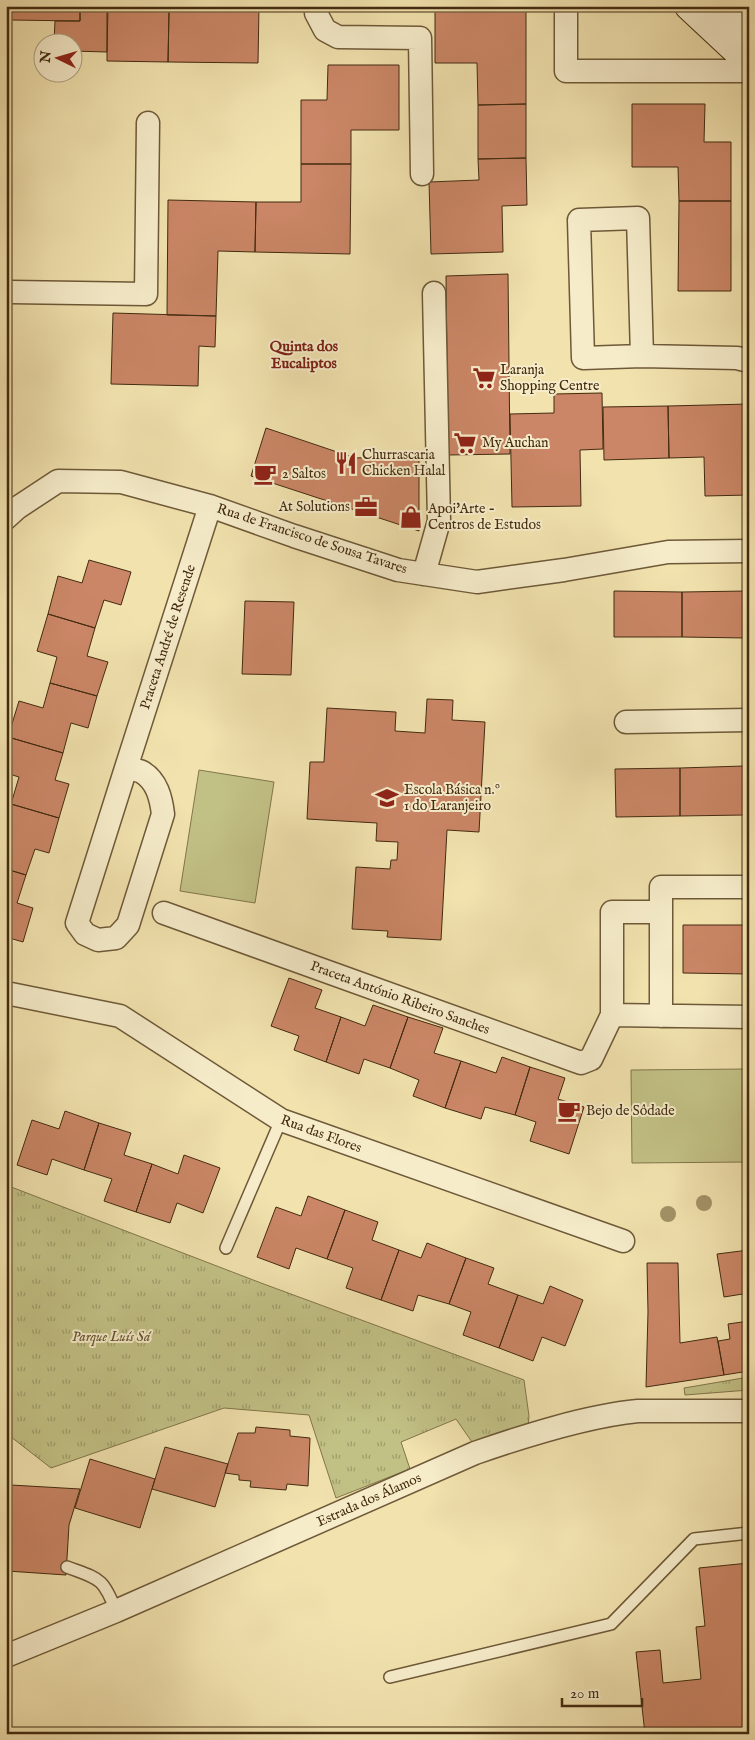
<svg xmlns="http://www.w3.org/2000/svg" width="755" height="1740" font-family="'IM FELL English',serif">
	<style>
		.grass { fill: url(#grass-tufts); stroke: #82764a }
		.pitch { fill: #c2c185; stroke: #82764a }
		.building { fill: #ca8666; stroke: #432b10 }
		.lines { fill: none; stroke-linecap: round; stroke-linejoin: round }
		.lane-casing { stroke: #6e5938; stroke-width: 14 }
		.street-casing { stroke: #6e5938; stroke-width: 25 }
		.secondary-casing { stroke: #432b10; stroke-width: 30 }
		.lane { stroke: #f6ecca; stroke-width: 11 }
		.street { stroke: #f6ecca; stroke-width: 22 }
		.secondary { stroke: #f6ecca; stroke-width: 28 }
		.tree { fill: #a39267 }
		.labels { text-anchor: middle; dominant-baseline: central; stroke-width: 4; stroke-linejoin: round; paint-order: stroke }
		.poi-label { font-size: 14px; fill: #432b10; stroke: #f6ecca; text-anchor: start }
		.street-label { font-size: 14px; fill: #432b10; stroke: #f6ecca }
		.park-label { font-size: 14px; font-style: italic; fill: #63502d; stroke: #f6ecca }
		.neighbourhood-label { font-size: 15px; font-weight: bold; fill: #7a1f14; stroke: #f6ecca }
	</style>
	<defs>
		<pattern id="grass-tufts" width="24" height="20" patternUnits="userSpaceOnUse" patternTransform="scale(1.25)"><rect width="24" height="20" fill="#c2c185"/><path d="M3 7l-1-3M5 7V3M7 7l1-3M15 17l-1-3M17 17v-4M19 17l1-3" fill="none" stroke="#9f9d6b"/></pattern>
	</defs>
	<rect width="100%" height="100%" fill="#f1e2ae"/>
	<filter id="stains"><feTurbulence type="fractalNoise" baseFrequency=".004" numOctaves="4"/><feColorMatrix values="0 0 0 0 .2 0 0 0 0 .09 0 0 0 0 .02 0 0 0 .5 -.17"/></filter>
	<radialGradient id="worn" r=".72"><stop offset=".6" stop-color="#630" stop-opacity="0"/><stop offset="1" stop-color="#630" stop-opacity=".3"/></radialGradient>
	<path class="grass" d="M6 1185 261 1283 524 1380 529 1416 528 1428 474 1445 456 1419 401 1442 410 1469 336 1498 309 1415 224 1408 51 1468 6 1433Z
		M749 1377V1390L685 1395 684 1388Z"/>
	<path class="pitch" d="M199 770 274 782 255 903 180 891Z
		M749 1069V1162L632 1163 631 1070Z"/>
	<path class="building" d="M11 6H80V21L11 20Z
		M80 6H108L107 52 72 51V42H54L55 21H80Z
		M212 6H259L258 63 168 62 169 11H212Z
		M526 9V104L478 105 477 63H435V10Z
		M107 10 169 11 168 62 107 61Z
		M328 65H399V130H351V164H301V100H327Z
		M526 104V158L478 159V105Z
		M632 104H705L704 142H731V201H679L678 167H632Z
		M526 158 527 205 502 206 503 252 431 254 429 182 479 180 478 159Z
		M301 164H351L350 254 255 252 256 202H301Z
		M168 200 256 202 255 252 218 251 216 316 167 315Z
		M679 201H731V291H678Z
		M508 274 510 454 448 455 446 276Z
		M113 313 216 316 215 347 199 346 198 386 111 384Z
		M602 393 603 449 580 450 581 506 512 507 510 414 554 413V394Z
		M749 404V495L705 496 704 457 669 458 668 406Z
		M668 406 669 458 604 460 603 407Z
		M266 428 355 458 419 456V531L251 476Z
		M89 560 131 572 121 605 104 600 95 628 48 614 58 576 82 583Z
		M614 591 682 592V637H614Z
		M746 591V638L682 637V592Z
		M746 591H749V639L746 638Z
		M245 601 294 602 291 675 242 674Z
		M48 614 95 628 87 656 108 662 97 696 50 683 57 657 37 651Z
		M50 683 97 696 88 728 71 723 63 753 8 737 19 701 43 708Z
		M427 699 453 700 452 720 485 722 479 832 447 830 441 940 387 937 388 931 352 929 356 867 390 869 391 860H397L398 842 376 841 377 823 307 819 310 762H324L327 708 396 712 395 731 425 733Z
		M8 737 63 753 55 780 69 784 59 818 11 804 19 777 6 773Z
		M744 766 745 815 680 816V768Z
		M744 766H749V815H745Z
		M680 768V816L616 817 615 769Z
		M11 804 59 818 49 853 35 849 26 875 6 869V824Z
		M6 869 26 875 17 903 33 908 23 942 6 937Z
		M683 925H749V974L683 973Z
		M289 978 322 990 315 1008 341 1017 326 1062 294 1050 299 1036 271 1026Z
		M373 1005 408 1017 390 1068 364 1059 359 1074 326 1062 341 1017 365 1026Z
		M408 1017 443 1028 434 1053 461 1061 445 1108 413 1096 419 1080 390 1068Z
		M502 1057 530 1067 515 1115 485 1107 481 1119 445 1108 461 1061 496 1073Z
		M530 1067 565 1078 558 1099 584 1107 569 1154 530 1141 536 1122 515 1115Z
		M65 1111 99 1123 84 1170 52 1159 47 1175 17 1165 32 1120 59 1129Z
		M99 1123 131 1133 124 1155 152 1164 136 1212 104 1201 112 1179 84 1170Z
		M184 1155 220 1168 203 1213 177 1203 170 1223 136 1212 152 1164 178 1174Z
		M308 1196 345 1210 327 1259 296 1248 289 1269 257 1257 276 1207 301 1216Z
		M345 1210 378 1222 372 1240 399 1250 381 1300 346 1288 353 1268 327 1259Z
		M427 1243 466 1258 449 1304 418 1295 413 1311 381 1300 399 1250 421 1258Z
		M749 1250V1293L724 1297 717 1254Z
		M466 1258 494 1268 488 1284 518 1295 499 1348 463 1335 471 1312 449 1304Z
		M647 1263H678L680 1343 717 1337 724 1375 646 1387 648 1312Z
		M550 1286 583 1300 565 1346 542 1337 533 1361 499 1348 518 1295 543 1304Z
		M749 1321V1371L724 1375 718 1341 730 1339 728 1324Z
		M256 1427 290 1430V1436L310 1438 308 1486 287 1484 286 1490 250 1487 251 1481 239 1480V1475L225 1473 238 1433H255Z
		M165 1447 228 1464 215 1507 152 1489Z
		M90 1459 155 1479 140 1528 75 1508Z
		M6 1485H11L9 1529H6Z
		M11 1485 80 1489 69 1525 66 1575 7 1571Z
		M6 1529H9L6 1577Z
		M749 1563V1734H645L636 1652 660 1650 663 1683 701 1679 696 1627 705 1626 699 1568Z"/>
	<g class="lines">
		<defs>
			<path id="lane" d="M226 1248 281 1120
				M67 1567C99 1579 103 1577 116 1611
				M390 1677 611 1624 694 1539 749 1533"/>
			<path id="street" d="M316 6V13L325 30 338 37 420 38 422 174
				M566 6V71H749
				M11 292 146 294 148 123
				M642 356 638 218 579 220 583 358 642 356 737 358 749 361
				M6 518 17 508 58 481 121 482 210 506 294 536 398 570 477 582 564 570 668 552 749 551
				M424 574 439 521 434 293
				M626 722 749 720
				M126 768C131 769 138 770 142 772 157 781 161 798 163 814L128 925 116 938 98 940 85 934 77 923Z
				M126 768 210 506
				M661 912V887H749
				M164 913 581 1063 591 1059 612 1015
				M6 993 120 1016 281 1120 623 1241
				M661 1016V912H612V1015L749 1017
				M6 1656 116 1611 475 1453C524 1436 586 1416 638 1411H749"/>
			<path id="secondary" d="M689 6 749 62
				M722 6 749 30"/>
		</defs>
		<use href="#lane" class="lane-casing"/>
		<use href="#street" class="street-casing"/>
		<use href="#secondary" class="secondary-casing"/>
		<use href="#lane" class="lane"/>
		<use href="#street" class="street"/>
		<use href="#secondary" class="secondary"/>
	</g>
	<g class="tree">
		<circle cx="704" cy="1203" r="8"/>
		<circle cx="668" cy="1214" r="8"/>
	</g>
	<defs>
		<symbol id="supermarket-bare" viewBox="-9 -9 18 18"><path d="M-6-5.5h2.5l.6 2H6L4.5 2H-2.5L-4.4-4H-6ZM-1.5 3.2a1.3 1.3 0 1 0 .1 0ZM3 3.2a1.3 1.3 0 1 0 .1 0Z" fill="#8f2418" stroke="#f6ecca" stroke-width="2.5" paint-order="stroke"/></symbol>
		<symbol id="restaurant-bare" viewBox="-9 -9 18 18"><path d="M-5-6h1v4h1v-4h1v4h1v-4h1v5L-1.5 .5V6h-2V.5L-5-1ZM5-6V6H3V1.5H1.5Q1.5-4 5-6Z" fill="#8f2418" stroke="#f6ecca" stroke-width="2.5" paint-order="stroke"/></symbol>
		<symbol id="cafe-bare" viewBox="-9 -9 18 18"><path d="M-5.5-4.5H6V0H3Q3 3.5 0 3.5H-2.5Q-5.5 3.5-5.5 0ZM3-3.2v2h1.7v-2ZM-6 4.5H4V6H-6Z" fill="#8f2418" stroke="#f6ecca" stroke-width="2.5" paint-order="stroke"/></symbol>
		<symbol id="office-bare" viewBox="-9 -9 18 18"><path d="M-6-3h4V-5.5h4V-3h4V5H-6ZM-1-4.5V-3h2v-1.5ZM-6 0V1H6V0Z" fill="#8f2418" stroke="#f6ecca" stroke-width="2.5" paint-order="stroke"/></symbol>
		<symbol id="shop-bare" viewBox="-9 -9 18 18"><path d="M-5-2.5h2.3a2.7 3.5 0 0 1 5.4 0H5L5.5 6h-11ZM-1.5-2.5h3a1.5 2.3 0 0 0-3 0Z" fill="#8f2418" stroke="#f6ecca" stroke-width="2.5" paint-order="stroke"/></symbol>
		<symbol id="school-bare" viewBox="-9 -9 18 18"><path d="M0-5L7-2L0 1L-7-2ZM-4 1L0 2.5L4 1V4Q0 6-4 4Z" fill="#8f2418" stroke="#f6ecca" stroke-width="2.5" paint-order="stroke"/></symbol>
	</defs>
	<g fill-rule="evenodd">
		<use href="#supermarket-bare" x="468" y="362" width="32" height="32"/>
		<use href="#supermarket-bare" x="449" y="427" width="32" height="32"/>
		<use href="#restaurant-bare" x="330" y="447" width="32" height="32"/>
		<use href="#cafe-bare" x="249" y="458" width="32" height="32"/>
		<use href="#office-bare" x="350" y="491" width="32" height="32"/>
		<use href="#shop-bare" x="395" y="501" width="32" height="32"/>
		<use href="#school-bare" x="371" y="782" width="32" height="32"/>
		<use href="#cafe-bare" x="553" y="1095" width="32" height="32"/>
	</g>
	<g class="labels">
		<g class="poi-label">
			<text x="500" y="370">Laranja<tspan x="500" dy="16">Shopping Centre</tspan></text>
			<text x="482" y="443">My Auchan</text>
			<text x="362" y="455">Churrascaria<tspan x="362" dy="16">Chicken Halal</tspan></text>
			<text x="282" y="474">2 Saltos</text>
			<text x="350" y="507" text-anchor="end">At Solutions</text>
			<text x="428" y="509">Apoi'Arte -<tspan x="428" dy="16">Centros de Estudos</tspan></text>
			<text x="404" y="790">Escola Básica n.º<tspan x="404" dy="16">1 do Laranjeiro</tspan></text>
			<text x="586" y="1111">Bejo de Sôdade</text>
		</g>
		<g class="street-label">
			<text transform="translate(312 539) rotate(18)">Rua de Francisco de Sousa Tavares</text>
			<text transform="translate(168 637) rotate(-72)">Praceta André de Resende</text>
			<text transform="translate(400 998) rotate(20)">Praceta António Ribeiro Sanches</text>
			<text transform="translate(321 1134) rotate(20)">Rua das Flores</text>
			<text transform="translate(369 1500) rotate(-24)">Estrada dos Álamos</text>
		</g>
		<g class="park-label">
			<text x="111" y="1337">Parque Luís Sá</text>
		</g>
		<g class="neighbourhood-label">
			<text x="304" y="346">Quinta dos<tspan x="304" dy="17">Eucaliptos</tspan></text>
		</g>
	</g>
	<rect width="755" height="1740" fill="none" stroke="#f1e2ae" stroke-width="25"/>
	<rect x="8" y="8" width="740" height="1725" fill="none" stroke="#432b10" stroke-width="2.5"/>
	<rect x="12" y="12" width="730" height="1715" fill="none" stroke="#432b10"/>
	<g transform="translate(58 58) rotate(275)"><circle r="24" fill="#f6ecca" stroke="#ae9f80"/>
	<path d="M0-4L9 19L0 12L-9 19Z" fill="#8f2418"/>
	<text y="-8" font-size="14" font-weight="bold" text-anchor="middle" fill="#432b10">N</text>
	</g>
	<path d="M562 1698v8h80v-8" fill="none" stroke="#432b10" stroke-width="2.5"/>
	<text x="570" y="1698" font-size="15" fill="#432b10" stroke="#f6ecca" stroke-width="4" paint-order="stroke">20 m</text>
	<rect width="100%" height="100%" filter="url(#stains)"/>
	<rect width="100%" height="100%" fill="url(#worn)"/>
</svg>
